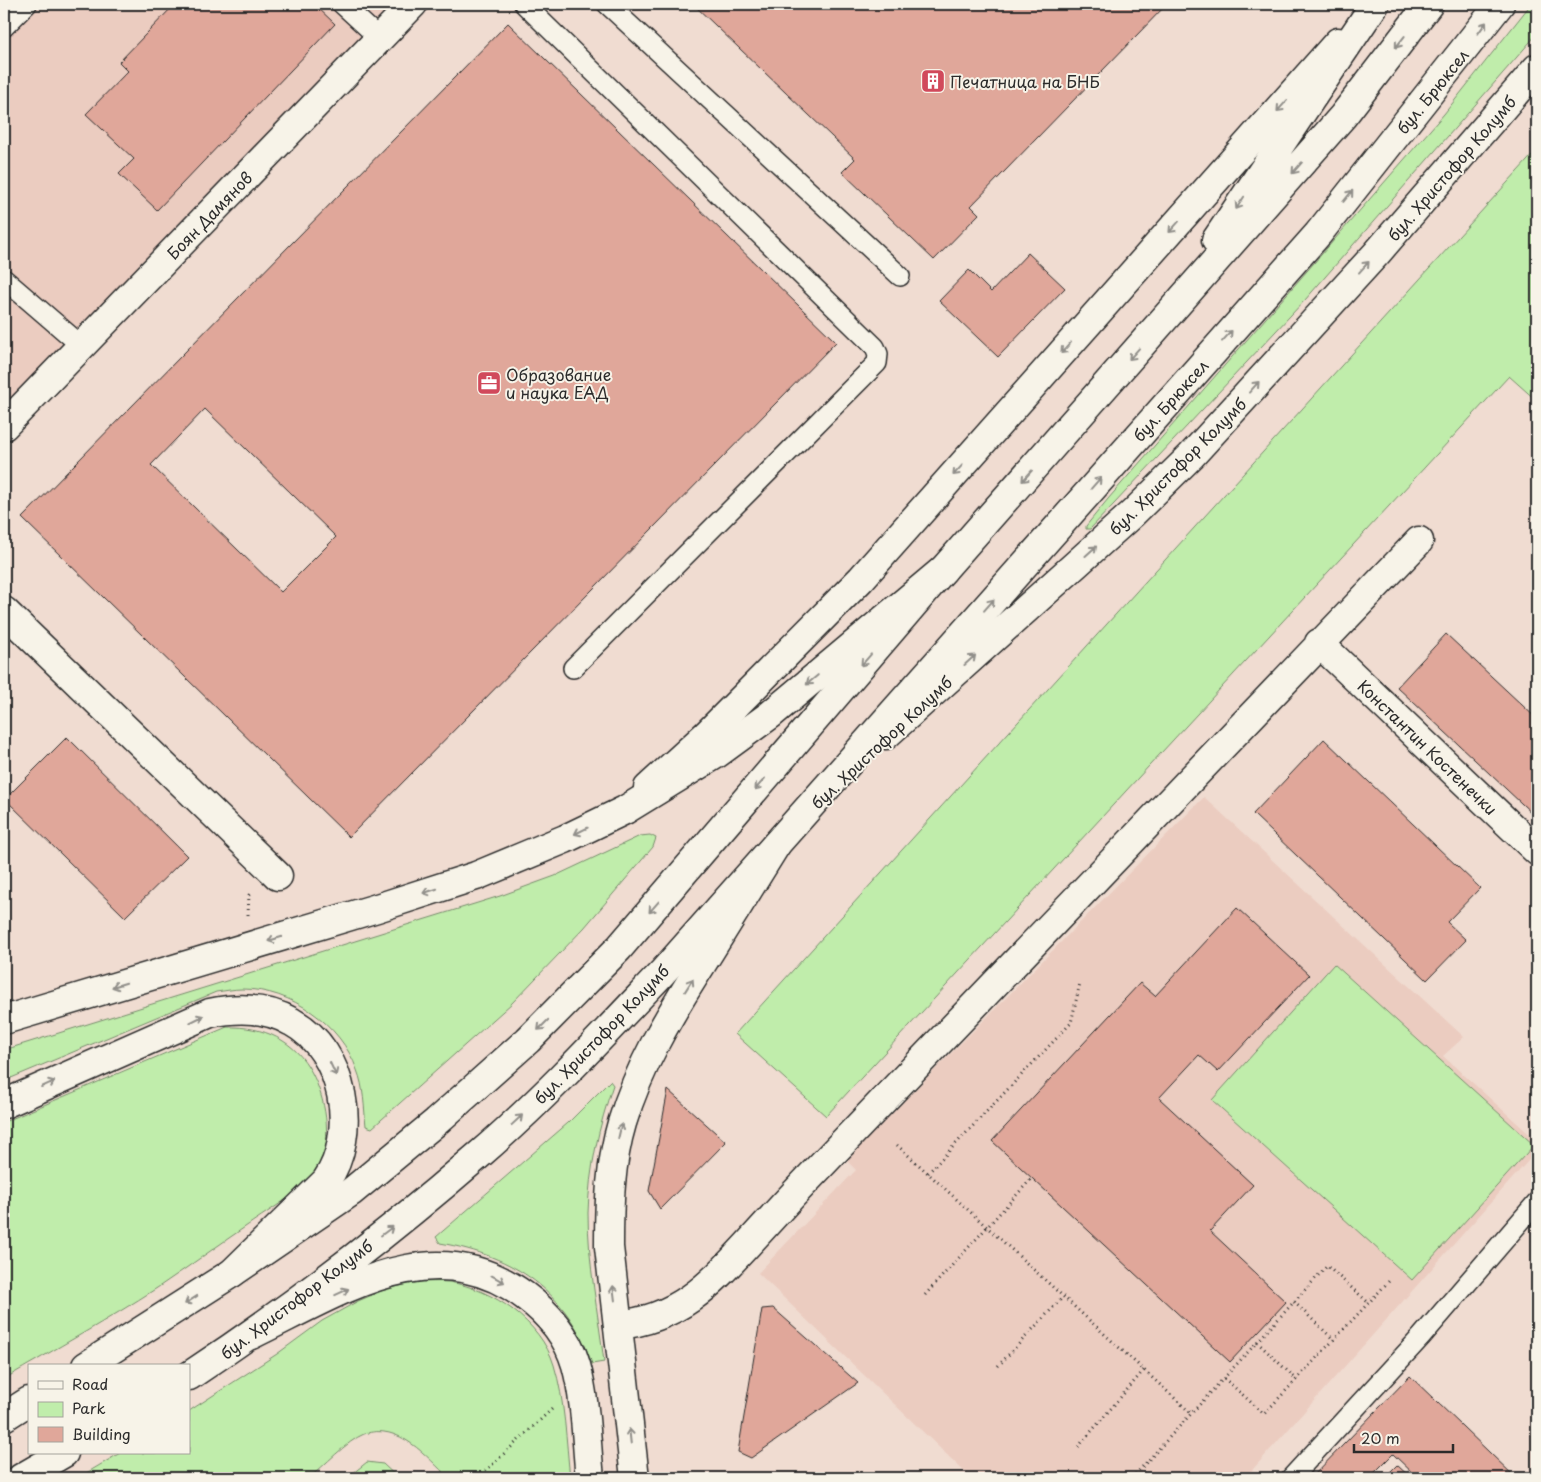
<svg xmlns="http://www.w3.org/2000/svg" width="1541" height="1482" font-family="'Playpen Sans',sans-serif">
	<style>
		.built { fill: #ebccc0 }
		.green { fill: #c0edab; stroke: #768c6b }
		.building { fill: #e0a79a; stroke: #2b2b2b; fill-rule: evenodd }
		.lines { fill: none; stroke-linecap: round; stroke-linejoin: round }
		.lane-casing { stroke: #2b2b2b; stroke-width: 22 }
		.street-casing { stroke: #2b2b2b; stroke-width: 31 }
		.secondary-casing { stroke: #2b2b2b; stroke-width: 31 }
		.primary-casing { stroke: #2b2b2b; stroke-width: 31 }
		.highway-casing { stroke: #2b2b2b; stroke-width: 31 }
		.path { stroke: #2b2b2b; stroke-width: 3; stroke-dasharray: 1 4; stroke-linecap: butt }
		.lane { stroke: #f7f3e8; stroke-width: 19 }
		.street { stroke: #f7f3e8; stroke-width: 28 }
		.secondary { stroke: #f7f3e8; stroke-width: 28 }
		.primary { stroke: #f7f3e8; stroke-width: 28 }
		.highway { stroke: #f7f3e8; stroke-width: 28 }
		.oneway { stroke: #918f8a }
		.labels { text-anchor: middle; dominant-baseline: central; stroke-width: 4; stroke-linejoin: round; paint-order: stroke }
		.poi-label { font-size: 16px; fill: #2b2b2b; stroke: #f7f3e8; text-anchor: start }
		.street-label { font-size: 16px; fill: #2b2b2b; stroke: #f7f3e8 }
	</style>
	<rect width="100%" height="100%" fill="#f0dcd1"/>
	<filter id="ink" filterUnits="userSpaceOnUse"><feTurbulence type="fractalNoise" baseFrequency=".02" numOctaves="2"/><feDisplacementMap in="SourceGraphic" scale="10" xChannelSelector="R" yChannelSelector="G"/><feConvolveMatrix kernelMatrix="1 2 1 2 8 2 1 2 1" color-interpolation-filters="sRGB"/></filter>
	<g filter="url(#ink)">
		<path class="built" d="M4 4H410L4 422Z
			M1204 797 1464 1037 1443 1056 1537 1141V1151L1245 1478H971L758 1273 856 1170 846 1160Z"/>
		<path class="green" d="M1531 4H1537V34L1305 300 1114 504 1090 529H1086V526L1108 499 1444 114Z
			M1537 150V401L1509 376 826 1116 735 1034Z
			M650 835 656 838 653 847 584 928 512 1003 372 1128 366 1126C364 1108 364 1087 357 1070 341 1024 291 989 242 989 234 989 224 991 216 992L4 1081V1050L500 896 555 876 640 836Z
			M1334 964 1534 1145 1412 1280 1212 1100Z
			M227 1027C263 1026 295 1040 312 1073 325 1098 333 1137 320 1165 309 1188 269 1210 248 1225 217 1246 188 1267 157 1288 108 1320 55 1349 4 1379V1122Z
			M610 1081 613 1085C599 1125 589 1170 588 1213 588 1263 598 1313 604 1362L592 1364C567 1291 515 1256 440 1243L436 1237 568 1123Z
			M418 1282C428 1282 439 1281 449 1282 493 1289 541 1322 554 1365 565 1401 566 1441 570 1478H449C427 1457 399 1422 364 1434 347 1441 324 1466 309 1478H78L120 1453H189V1411L277 1354 322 1321 358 1301 386 1289Z
			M367 1462 383 1464 398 1478H347Z"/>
		<path class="building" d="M175 4H314L335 24 157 210 119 174 134 159 86 114 128 71 119 62Z
			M693 4H1167L971 206 979 214 934 260 842 172 855 159Z
			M508 23 836 342 349 837 22 518ZM205 409 336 537 281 592 151 465Z
			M1028 253 1065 288 998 357 939 301 969 270 991 292Z
			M1446 634 1537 719V818L1397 687Z
			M67 737 187 856 125 917 5 799Z
			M1324 739 1480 888 1447 922 1466 940 1427 980 1253 814Z
			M1237 908 1309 975 1218 1072 1199 1055 1159 1098 1253 1185 1210 1231 1286 1302 1230 1362 992 1141 1140 983 1155 996Z
			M668 1090 726 1142 660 1209 649 1191Z
			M773 1308 858 1383 751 1458 738 1452 762 1309Z
			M1410 1376 1516 1478H1418L1393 1454 1369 1478H1311Z
			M1397 1465 1411 1478H1384Z"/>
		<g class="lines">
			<defs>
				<path id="lane" d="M342 4 379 38
					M524 4 875 347 878 354 877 363 573 668
					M607 4 900 276
					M4 27 27 4
					M4 279 83 347
					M1291 1478 1421 1337 1537 1202"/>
				<path id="street" d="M4 426 413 4
					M4 611 278 876
					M1319 643 1537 851
					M618 1325C678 1319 709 1286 748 1244 768 1222 788 1200 808 1179L1419 541"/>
				<path id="secondary" d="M886 735 1132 514 1191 456 1377 253 1537 68
					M648 788 707 734 861 579 1338 42"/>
				<path id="primary" d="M1216 240 1375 4
					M86 1366 232 1273 351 1192 436 1122 528 1040 619 948 943 570 1343 116 1429 4
					M189 1376C290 1309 388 1234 480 1154 545 1098 603 1035 662 973L1318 234 1500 4
					M4 1417 29 1401
					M21 1478 64 1453"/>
				<path id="highway" d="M4 1020 377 908 476 876 565 839 625 810 718 753 770 715 943 570
					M4 1104 210 1013C238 1007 266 1007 292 1022 345 1051 359 1134 326 1181L232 1273
					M251 1335C339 1293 433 1227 525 1296 548 1313 568 1337 576 1365 586 1401 586 1441 590 1478
					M635 1478 609 1247C609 1205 610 1163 622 1123 639 1066 670 1014 702 964 726 925 751 885 776 845"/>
			</defs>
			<use href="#lane" class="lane-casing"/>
			<use href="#street" class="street-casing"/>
			<use href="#secondary" class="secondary-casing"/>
			<use href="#primary" class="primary-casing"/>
			<use href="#highway" class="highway-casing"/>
			<path class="path" d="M248 915 249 895 253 893
				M897 1145 1192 1414
				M928 1173 1071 1023 1080 983
				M925 1295 1032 1178
				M1294 1302 1334 1340
				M1257 1342 1297 1380
				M998 1366 1063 1297
				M1224 1378 1264 1414 1391 1279
				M1078 1447 1144 1370
				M478 1478 552 1409
				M1132 1478 1327 1266 1369 1303"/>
			<use href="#lane" class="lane"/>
			<use href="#street" class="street"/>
			<use href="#secondary" class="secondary"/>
			<use href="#primary" class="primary"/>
			<use href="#highway" class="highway"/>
		</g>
		<defs><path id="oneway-shaft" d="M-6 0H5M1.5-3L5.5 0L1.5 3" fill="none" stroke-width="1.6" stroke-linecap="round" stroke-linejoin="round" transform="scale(1.25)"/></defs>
		<g class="oneway">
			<use href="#oneway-shaft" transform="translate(1482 28) rotate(-54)"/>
			<use href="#oneway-shaft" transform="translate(1400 42) rotate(128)"/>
			<use href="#oneway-shaft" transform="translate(1282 106) rotate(132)"/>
			<use href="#oneway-shaft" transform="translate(1297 168) rotate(131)"/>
			<use href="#oneway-shaft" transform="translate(1348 196) rotate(-51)"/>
			<use href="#oneway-shaft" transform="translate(1240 203) rotate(123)"/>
			<use href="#oneway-shaft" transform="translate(1174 227) rotate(132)"/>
			<use href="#oneway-shaft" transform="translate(1364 267) rotate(-48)"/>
			<use href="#oneway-shaft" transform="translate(1227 336) rotate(-48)"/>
			<use href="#oneway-shaft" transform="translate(1066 348) rotate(132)"/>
			<use href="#oneway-shaft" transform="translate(1134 354) rotate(132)"/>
			<use href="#oneway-shaft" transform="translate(1254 387) rotate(-48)"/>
			<use href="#oneway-shaft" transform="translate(958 470) rotate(132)"/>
			<use href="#oneway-shaft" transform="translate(1027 476) rotate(132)"/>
			<use href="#oneway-shaft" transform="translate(1096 483) rotate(-49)"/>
			<use href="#oneway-shaft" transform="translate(1091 551) rotate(-42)"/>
			<use href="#oneway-shaft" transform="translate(989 605) rotate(-49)"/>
			<use href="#oneway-shaft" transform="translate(866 660) rotate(131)"/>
			<use href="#oneway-shaft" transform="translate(970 660) rotate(-42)"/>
			<use href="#oneway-shaft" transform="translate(812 680) rotate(140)"/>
			<use href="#oneway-shaft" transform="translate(760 784) rotate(131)"/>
			<use href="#oneway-shaft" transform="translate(581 831) rotate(154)"/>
			<use href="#oneway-shaft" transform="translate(430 891) rotate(162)"/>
			<use href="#oneway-shaft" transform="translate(654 907) rotate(131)"/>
			<use href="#oneway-shaft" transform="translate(275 939) rotate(163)"/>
			<use href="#oneway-shaft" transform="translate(119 985) rotate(163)"/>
			<use href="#oneway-shaft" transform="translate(689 985) rotate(-58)"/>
			<use href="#oneway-shaft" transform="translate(197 1019) rotate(-26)"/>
			<use href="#oneway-shaft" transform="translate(543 1025) rotate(135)"/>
			<use href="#oneway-shaft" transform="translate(333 1069) rotate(65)"/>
			<use href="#oneway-shaft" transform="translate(48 1084) rotate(-24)"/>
			<use href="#oneway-shaft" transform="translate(517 1120) rotate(-43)"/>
			<use href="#oneway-shaft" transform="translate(620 1131) rotate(-77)"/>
			<use href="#oneway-shaft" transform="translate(387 1231) rotate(-37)"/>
			<use href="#oneway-shaft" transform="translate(498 1279) rotate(29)"/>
			<use href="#oneway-shaft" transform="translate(342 1292) rotate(-25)"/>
			<use href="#oneway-shaft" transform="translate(614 1293) rotate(-97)"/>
			<use href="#oneway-shaft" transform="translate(191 1300) rotate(147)"/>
			<use href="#oneway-shaft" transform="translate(630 1436) rotate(-96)"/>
		</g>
	</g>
	<defs>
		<symbol id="building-square" viewBox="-11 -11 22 22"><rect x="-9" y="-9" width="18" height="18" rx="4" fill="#d1495b" stroke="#f7f3e8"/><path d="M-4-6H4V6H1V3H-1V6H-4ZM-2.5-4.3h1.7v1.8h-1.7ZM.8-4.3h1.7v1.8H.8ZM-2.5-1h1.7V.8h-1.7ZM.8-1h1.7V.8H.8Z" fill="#fff"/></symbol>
		<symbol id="office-square" viewBox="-11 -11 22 22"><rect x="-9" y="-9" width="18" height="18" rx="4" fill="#d1495b" stroke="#f7f3e8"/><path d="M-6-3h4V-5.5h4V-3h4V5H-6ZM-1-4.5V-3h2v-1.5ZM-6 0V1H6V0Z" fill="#fff"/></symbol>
	</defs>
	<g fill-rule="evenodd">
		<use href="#building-square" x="919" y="67" width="28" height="28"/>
		<use href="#office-square" x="475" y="369" width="28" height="28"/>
	</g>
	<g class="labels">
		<g class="poi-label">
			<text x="950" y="81">Печатница на БНБ</text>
			<text x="506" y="374">Образование<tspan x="506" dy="18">и наука ЕАД</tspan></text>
		</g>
		<g class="street-label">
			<text transform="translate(1432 91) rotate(-51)">бул. Брюксел</text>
			<text transform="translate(1451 168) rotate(-49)">бул. Христофор Колумб</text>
			<text transform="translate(209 215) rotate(-46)">Боян Дамянов</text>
			<text transform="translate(1170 400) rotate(-48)">бул. Брюксел</text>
			<text transform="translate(1177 466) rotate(-45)">бул. Христофор Колумб</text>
			<text transform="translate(881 742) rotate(-43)">бул. Христофор Колумб</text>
			<text transform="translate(1428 747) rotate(44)">Константин Костенечки</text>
			<text transform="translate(601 1034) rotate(-46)">бул. Христофор Колумб</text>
			<text transform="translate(296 1299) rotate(-37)">бул. Христофор Колумб</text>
		</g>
	</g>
	<rect width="1541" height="1482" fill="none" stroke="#f7f3e8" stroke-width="20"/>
	<rect x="10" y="10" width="1521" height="1462" fill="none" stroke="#2b2b2b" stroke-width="2" filter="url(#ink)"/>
	<rect x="28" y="1364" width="162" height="90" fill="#f7f3e8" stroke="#a5a39c"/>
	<rect x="38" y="1381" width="25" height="8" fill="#f7f3e8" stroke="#a5a39c"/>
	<text x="72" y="1390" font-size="15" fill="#2b2b2b">Road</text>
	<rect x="38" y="1402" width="25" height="15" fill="#c0edab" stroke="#a5a39c"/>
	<text x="72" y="1414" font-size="15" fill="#2b2b2b">Park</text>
	<rect x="38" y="1427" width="25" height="15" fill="#e0a79a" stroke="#a5a39c"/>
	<text x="72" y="1440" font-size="15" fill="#2b2b2b">Building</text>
	<path d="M1354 1444v8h99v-8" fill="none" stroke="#2b2b2b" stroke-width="2.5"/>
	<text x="1361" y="1444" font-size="15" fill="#2b2b2b" stroke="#f7f3e8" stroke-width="4" paint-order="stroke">20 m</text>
</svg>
